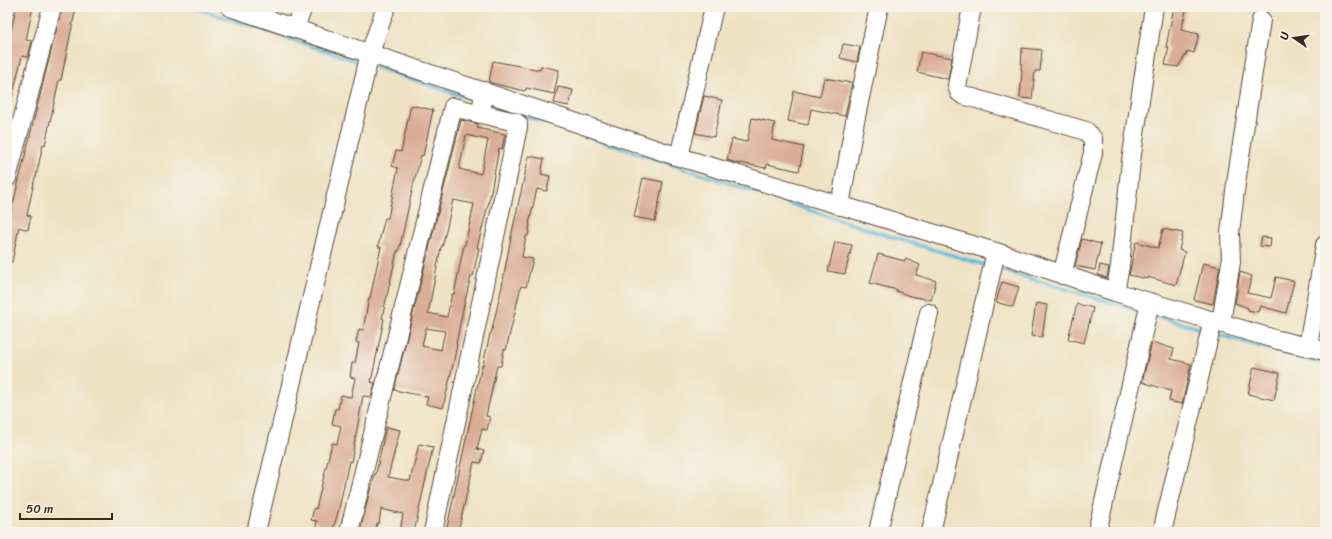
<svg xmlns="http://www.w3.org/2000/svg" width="1332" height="539" font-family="Sriracha,sans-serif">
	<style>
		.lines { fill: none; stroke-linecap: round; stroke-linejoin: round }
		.stream { stroke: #5dbadb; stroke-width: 3.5 }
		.building { fill: #daad96; fill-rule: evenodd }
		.minor-casing { stroke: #564637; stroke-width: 20 }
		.minor { stroke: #fff; stroke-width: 18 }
	</style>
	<rect width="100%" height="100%" fill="#f7f3e8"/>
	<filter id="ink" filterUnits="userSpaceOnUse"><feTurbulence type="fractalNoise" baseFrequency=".025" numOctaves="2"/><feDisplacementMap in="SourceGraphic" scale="8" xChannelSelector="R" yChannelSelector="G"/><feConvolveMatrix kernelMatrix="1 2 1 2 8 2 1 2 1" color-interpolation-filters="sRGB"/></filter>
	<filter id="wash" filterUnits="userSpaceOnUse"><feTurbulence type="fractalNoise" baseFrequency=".012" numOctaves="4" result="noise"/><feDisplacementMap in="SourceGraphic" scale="16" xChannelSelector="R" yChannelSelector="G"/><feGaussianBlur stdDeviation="0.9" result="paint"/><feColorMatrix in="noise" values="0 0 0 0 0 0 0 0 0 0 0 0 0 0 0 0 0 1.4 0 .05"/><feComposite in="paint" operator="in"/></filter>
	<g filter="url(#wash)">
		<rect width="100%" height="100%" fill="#eee2c3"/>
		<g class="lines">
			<path class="stream" d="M194 7 362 63
				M372 66 478 101
				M488 104 885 235 988 266
				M998 269 1143 312
				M1153 315 1205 330
				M1214 333 1292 356 1325 364"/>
		</g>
		<g id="blocks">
			<path class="building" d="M16 7H33L26 40 32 41 28 57 22 56 11 102H7V36H10Z
				M62 7H76L61 80H59L45 145 43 144 36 177H35L27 215 31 216 28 230 19 227 12 262H7V211L11 212Z
				M1174 7H1187L1181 30 1199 34 1194 53 1188 51 1178 67 1165 65 1169 47H1166Z
				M843 44 860 47 857 62 840 58Z
				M1022 48 1042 50 1040 71H1035L1032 99 1020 98 1022 70H1021Z
				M921 52 952 58 948 79 917 72Z
				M493 61 540 70 541 66 559 70 554 94 526 88 525 91 491 83 489 82Z
				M824 78 852 83 845 116 811 109 808 125 788 121 794 91 820 97Z
				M558 87 573 90 569 106 554 103Z
				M704 96 722 100 714 137 695 133Z
				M411 105 433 110 423 156 421 155 413 186 399 251H397L382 318 384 319 371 382 375 383 371 397 363 396 351 462 349 461 339 509 332 532H315L317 521 311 520 314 508 316 509 332 443 337 444 341 426 332 424 335 409H338L341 395 351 397 355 378 350 377 352 363H355L359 343 356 342 359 329 363 330 369 298H370L381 247H378L381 233 385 218H388L398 168 392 166 396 151 401 152Z
				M752 118 775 123 772 140 804 147 799 171 767 164 766 168 740 163V164L727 160 732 139 747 142Z
				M461 120 478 124 477 128 505 134 502 149 499 148 490 197 477 248H479L476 261 473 276H471L463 309 456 344H457L454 360 443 408 426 404 428 397 394 390ZM466 135 488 140 481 174 459 169ZM453 200 474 204 465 245H464L454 294H452L447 317 428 313 441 247H442L446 231ZM426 328 445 331 441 350 422 346Z
				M529 156 544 159 541 174 550 176 547 191 537 189 529 224H530L528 236H526L522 257 533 259 526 287 521 286 506 350 504 349 501 366H497L486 416 490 417 487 430 482 429 477 449 484 451 481 463 474 462 458 532H446L482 365H483L490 334H491L502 286 511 237Z
				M643 178 663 182 655 221 634 217Z
				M1163 229 1183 233 1179 250 1185 252 1176 285 1148 277V279L1129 275 1136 242 1158 248Z
				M1262 237 1271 238 1270 247 1260 246Z
				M1082 239 1101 244 1095 270 1075 266Z
				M835 242 852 245 845 274 828 271Z
				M878 254 905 261 906 259 920 265 916 275 936 281 931 300 910 296 896 291 897 290 870 283Z
				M1203 263 1220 267 1213 304 1194 300Z
				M1100 265 1109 267 1107 278 1098 275Z
				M1240 272 1252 276 1247 293 1271 298 1276 277 1294 281 1286 313 1260 306 1258 312 1248 310V308L1235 303Z
				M1002 282 1019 287 1013 307 996 302Z
				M1036 303 1047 305 1042 337 1031 336Z
				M1077 304 1093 308 1084 343 1068 339Z
				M1152 342 1174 349 1171 359 1191 364 1182 404 1169 401 1171 391 1142 382Z
				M1254 367 1280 373 1274 400 1248 394Z
				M386 427 400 430 388 477 410 481 419 444 433 447 414 532H400L403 514 381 509 379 523H377L375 532H360L370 490H371L375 474H376Z"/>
		</g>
	</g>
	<g filter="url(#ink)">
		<use href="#blocks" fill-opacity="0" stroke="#564637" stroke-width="1"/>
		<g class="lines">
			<defs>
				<path id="minor" d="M230 7 679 157 996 252 1115 292 1278 340 1325 351
					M972 7 957 86 959 92 963 95 1086 131 1093 139V153L1062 275
					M295 28 303 7
					M679 157 714 7
					M7 178 52 7
					M840 206 853 131 879 7
					M1115 292 1120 266 1131 161 1154 7
					M1221 323 1231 262 1230 233 1236 183 1261 20
					M1308 347 1325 245
					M256 532 370 53 386 7
					M349 532 453 107 481 114 484 91
					M433 532 518 127V124L516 122 481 114
					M878 532 929 313
					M931 532 996 252
					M1097 532 1150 302
					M1162 532 1213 320"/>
			</defs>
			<use href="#minor" class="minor-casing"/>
			<use href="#minor" class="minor"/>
		</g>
	</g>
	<rect width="1332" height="539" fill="none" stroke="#f7f3e8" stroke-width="24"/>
	<g transform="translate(1294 38) rotate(283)" stroke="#f7f3e8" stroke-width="3" paint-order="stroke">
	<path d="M0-3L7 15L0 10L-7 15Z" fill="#3b2a1e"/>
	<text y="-6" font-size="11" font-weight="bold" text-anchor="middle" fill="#3b2a1e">U</text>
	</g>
	<path d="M20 513v6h92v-6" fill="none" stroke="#3b2a1e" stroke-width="2"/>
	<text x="26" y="513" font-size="12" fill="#3b2a1e" stroke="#f7f3e8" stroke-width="3" paint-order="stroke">50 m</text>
</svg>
